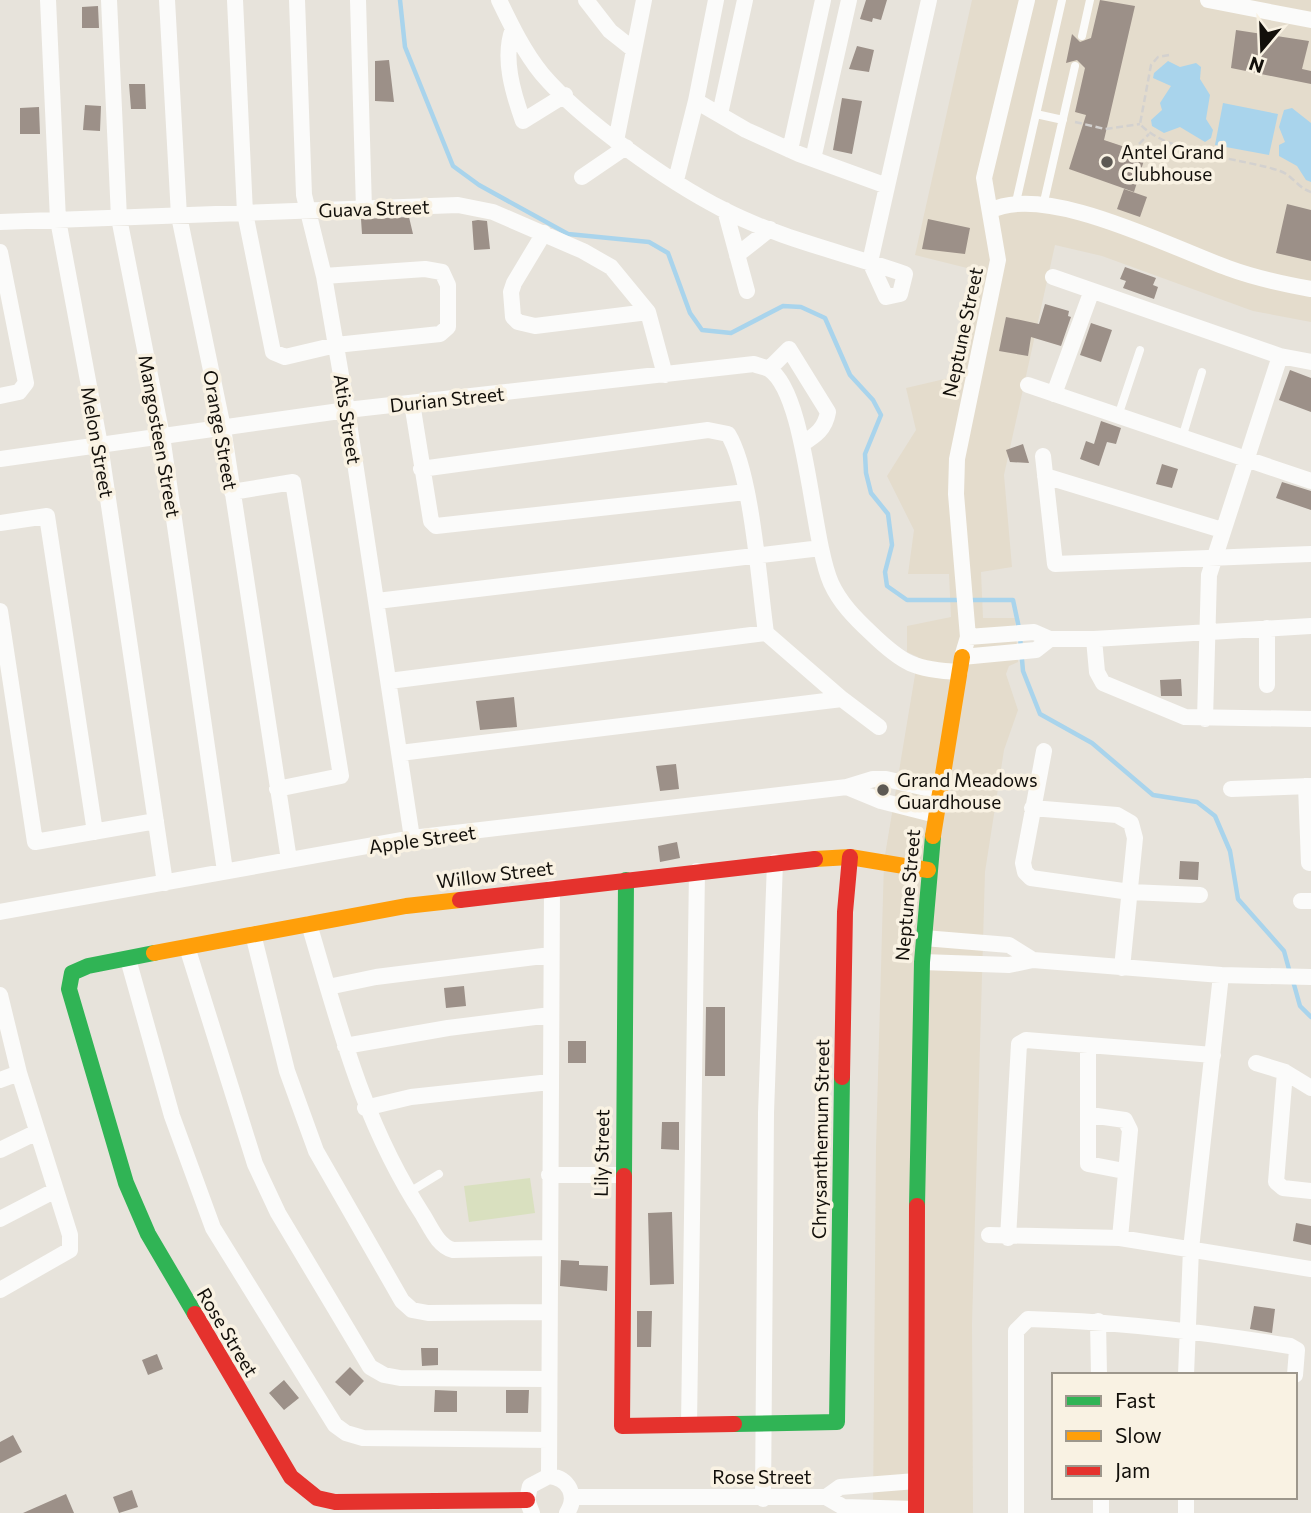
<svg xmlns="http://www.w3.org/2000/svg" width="1311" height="1513" font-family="Commissioner,sans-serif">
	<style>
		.built { fill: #e4dccc }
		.green { fill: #d9e0bf }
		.water { fill: #a9d4ec }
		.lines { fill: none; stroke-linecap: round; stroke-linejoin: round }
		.stream { stroke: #a9d4ec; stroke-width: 4.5 }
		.building { fill: #9c9088 }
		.path { stroke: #d3d1cf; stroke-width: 2.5; stroke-dasharray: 7 3.5; stroke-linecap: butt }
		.lane { stroke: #fbfbfa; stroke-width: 8 }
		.street { stroke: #fbfbfa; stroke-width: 16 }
		.fast { stroke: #30b455; stroke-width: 16 }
		.slow { stroke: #ff9f0a; stroke-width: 16 }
		.jam { stroke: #e5322d; stroke-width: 16 }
		.poi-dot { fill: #5d5953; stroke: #f9f2e3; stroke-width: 2.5 }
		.labels { text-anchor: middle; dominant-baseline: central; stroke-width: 7; stroke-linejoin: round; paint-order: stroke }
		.poi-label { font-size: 19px; fill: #120f0a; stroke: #f9f2e3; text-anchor: start }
		.street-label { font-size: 19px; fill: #120f0a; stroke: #f9f2e3 }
	</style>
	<rect width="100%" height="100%" fill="#e7e3db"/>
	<path class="built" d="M972 0H1311V322L1253 311 1102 256 1055 245 1004 475 1012 567 981 572 983 618H1015L1018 662 1009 666 1006 674 1018 710 1004 750 985 872 972 1324 973 1513H873L876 1147 884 861 918 657 907 652V626L951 617 949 574H908L914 530 887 476 916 430 906 388 949 378 957 373 983 272 915 255Z"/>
	<path class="green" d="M530 1178 535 1213 469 1222 464 1186Z"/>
	<path class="water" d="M1168 61 1180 67 1196 63 1201 67 1200 79 1210 95 1206 119 1213 130 1211 138 1205 142 1180 127 1164 133 1152 126 1151 120 1162 110 1160 103 1171 86 1153 78 1154 73Z
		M1223 103 1278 114 1269 155 1215 145Z
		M1292 108 1311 123V182L1306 180 1297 166 1279 156V145L1285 142 1279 127 1284 110Z"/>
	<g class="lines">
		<path class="stream" d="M400 0 405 47 453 166 479 185 568 234 649 242 668 253 690 313 702 330 731 333 783 306 801 307 825 318 850 375 873 400 881 415 865 454 866 473 871 493 888 514 892 545 885 572 887 586 907 600H961
			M970 600H1013L1019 628
			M1020 637 1023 671 1040 714 1092 743 1153 795 1197 802 1215 816 1230 851 1238 899 1284 951 1290 973
			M1293 981 1300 1006 1311 1017"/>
	</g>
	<path class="building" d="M866 0H887L881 20 873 18 872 22 860 19Z
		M1100 0 1135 6 1104 140 1146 154 1134 192 1069 169 1086 115 1075 112 1085 68 1077 60 1066 63 1072 34 1080 42 1091 38Z
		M98 6 99 28H82V7Z
		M1236 30 1309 41 1302 69 1311 71V84L1231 68Z
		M857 46 874 50 869 72 849 69Z
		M389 60 394 102 375 101V61Z
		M129 84H145L146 109H131Z
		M842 98 862 101 852 154 833 150Z
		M85 105 101 106 100 131 83 130Z
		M39 107 40 134H20V108Z
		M1124 189 1147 197 1140 217 1117 209Z
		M1287 204 1311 210V261L1276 253Z
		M409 217 413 234H362L361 219Z
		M928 219 970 228 965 254 922 249Z
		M478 220 487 221 490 249 474 250 472 221Z
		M1125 267 1156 278 1153 285 1158 287 1154 299 1123 288 1126 281 1120 279Z
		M1045 304 1069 311 1068 316 1071 317 1061 346 1031 337 1028 356 999 351 1006 317 1039 324Z
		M1091 323 1112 330 1101 362 1080 355Z
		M1290 370 1311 378V412L1279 400Z
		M1101 421 1121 428 1116 444 1107 442 1099 466 1080 459 1086 441 1094 444Z
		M1023 444 1029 463 1010 462 1006 450Z
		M1162 464 1178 469 1172 488 1156 484Z
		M1282 482 1311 491V510L1276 498Z
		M1181 679 1182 696H1161L1160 680Z
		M514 697 517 727 480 730 476 701Z
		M676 764 679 789 660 791 656 766Z
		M677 842 680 858 660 862 658 846Z
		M1180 861 1199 862 1198 880 1179 879Z
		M464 986 466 1006 446 1008 444 988Z
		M706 1007H725V1076H705Z
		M568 1041H586V1063H568Z
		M662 1122H679V1150L661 1149Z
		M672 1212 674 1284 650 1285 648 1213Z
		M1296 1223 1311 1226V1245L1293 1241Z
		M561 1260 579 1261V1265L608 1266 607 1291 560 1286Z
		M1254 1306 1275 1309 1272 1333 1250 1329Z
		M637 1311H652L651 1347H637Z
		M421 1348H438V1365L422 1366Z
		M157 1354 163 1369 148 1375 142 1360Z
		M350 1367 364 1381 350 1396 335 1382Z
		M284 1380 299 1398 284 1410 269 1393Z
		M435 1390 457 1391V1412H434Z
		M506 1390H529L528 1413H506Z
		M13 1435 22 1452 0 1463V1442Z
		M132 1490 138 1507 119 1513 113 1497Z
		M66 1494 74 1513H23Z"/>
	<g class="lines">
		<path class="path" d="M1169 55 1158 57 1151 65 1140 124C1167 154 1242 158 1280 171 1292 175 1298 188 1311 192
			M1075 122 1105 129 1140 124
			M1139 144 1149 134"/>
		<path class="lane" d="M1082 36 1090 0
			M1036 114 1063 120
			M1016 202 1062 0
			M1043 206 1075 66
			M1118 416 1140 350
			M1182 438 1202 372
			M408 1193 439 1174"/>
		<path class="street" d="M48 0 58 220 100 445 165 883
			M109 0 119 218 162 436 225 871
			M167 0 179 216 223 428 289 860
			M235 0 245 213 273 352 285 357 336 345 440 334 448 327V285L442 272 425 269 324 276
			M297 0 304 195 324 276 347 410 412 838
			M358 0 364 209
			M499 0C511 25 524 52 542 74 582 121 669 182 724 210 781 239 845 253 905 274L900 294 886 297 870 262 929 0
			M586 0 610 31 634 50
			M1027 0 984 178 998 260 957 459 956 494 968 637 962 657 1036 650 1050 639
			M1208 0 1311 20
			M513 29C502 57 513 93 523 121L565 95
			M696 101 746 130 799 154 887 186
			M720 114 745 0
			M616 141 644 0
			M790 150 823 0
			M813 159 849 0
			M582 177 626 147
			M676 180 696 101 716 0
			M725 210 747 291
			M990 211C1045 182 1172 248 1228 268 1255 278 1283 284 1311 289
			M0 222 458 205 493 212 583 251 611 267 648 312 665 375
			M544 233 514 283 511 292 513 317 518 322 535 326 648 312
			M0 252 26 383 19 392 0 396
			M737 255 770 229
			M1053 277 1280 356 1311 362
			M769 369 789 349 828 412C825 429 816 435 802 444
			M1028 385 1311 481
			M1054 394 1091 293
			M412 403 431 521 436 526 746 492
			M1043 456 1055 564 1311 554
			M0 459 347 410 754 364C758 366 765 367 769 369 807 394 811 538 831 583 840 603 855 618 871 633 903 664 915 670 960 672
			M421 469 708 430 728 434C752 473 759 584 766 633L842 699 879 727
			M1045 476 1222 530
			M232 492 293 482 341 776 277 789
			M0 523 47 516 95 832
			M377 601 821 548
			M0 611 35 842 156 821
			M1267 628V685
			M968 637 1034 632 1050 639H1094L1311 626
			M1094 639 1097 672 1103 683 1185 717 1311 719
			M389 681 766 633
			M1205 719 1209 575 1280 356
			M1044 751 1023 863 1025 872 1031 878 1130 892 1200 895
			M400 753 842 699
			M1306 786 1309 863
			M847 787 881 801 936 815
			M1231 789 1311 786
			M1032 808 1117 815 1131 823 1135 838 1122 968
			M1301 901H1311
			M0 912 412 838 847 787 873 779H886L939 791
			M309 924C340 1028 363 1123 423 1215 431 1228 438 1246 453 1250L548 1248
			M253 934 287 1071 316 1151 402 1301 412 1310 428 1313 548 1312
			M924 938 1009 945 1033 960
			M187 947 255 1164 278 1213 370 1367 384 1375 400 1378 548 1379
			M128 959 172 1116 213 1228 335 1425 346 1433 363 1438 549 1440
			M922 962 1009 965 1033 960 1221 975 1311 977
			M328 987 376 977 551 955
			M0 995 19 1073 70 1235V1250L0 1290
			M1088 1045V1164L1124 1171
			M345 1046 448 1028 551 1015
			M1256 1063 1285 1072 1311 1088
			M1285 1072 1276 1182 1283 1188 1311 1191
			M0 1080 19 1073
			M365 1108 411 1097 550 1082
			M1090 1115 1125 1120 1130 1130 1120 1238
			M0 1150 37 1132
			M549 1175H622
			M0 1219 54 1191
			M989 1235 1120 1238 1311 1269
			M1008 1238 1019 1044 1026 1040 1213 1055
			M1098 1321 1099 1375
			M1186 1375 1191 1249 1221 975
			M689 1425 697 871
			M549 1476 552 888
			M573 1497H826
			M1101 1497V1513
			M1186 1497V1513
			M763 1499 766 1113 775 862
			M916 1509 843 1507 826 1497 840 1487 916 1481
			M532 1513 527 1500 530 1486 549 1476C569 1478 578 1496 567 1513
			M1016 1513V1331L1028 1319C1117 1321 1203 1332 1290 1346L1297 1350 1295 1375"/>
		<path class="fast" d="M154 953 88 966 72 973 69 989 126 1183 148 1234 195 1314
			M624 1176 626 880
			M917 1206 922 962 933 836
			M734 1424 837 1422 842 1077"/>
		<path class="slow" d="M933 836 962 657
			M815 859 850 857 928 870
			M154 953 406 906 460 900"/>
		<path class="jam" d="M460 900 815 859
			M842 1077 845 912 850 857
			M624 1176 622 1426 734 1424
			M195 1314 291 1477 317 1498 335 1502 527 1500
			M916 1513 917 1206"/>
	</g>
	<g class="poi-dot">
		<circle cx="1107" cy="162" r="7"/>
		<circle cx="883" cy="790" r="7"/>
	</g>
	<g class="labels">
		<g class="poi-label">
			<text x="1121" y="151">Antel Grand<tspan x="1121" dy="22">Clubhouse</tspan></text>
			<text x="897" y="779">Grand Meadows<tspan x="897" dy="22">Guardhouse</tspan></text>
		</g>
		<g class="street-label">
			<text transform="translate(374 208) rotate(-2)">Guava Street</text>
			<text transform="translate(962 332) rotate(-78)">Neptune Street</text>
			<text transform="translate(447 399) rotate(-6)">Durian Street</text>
			<text transform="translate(348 419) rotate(81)">Atis Street</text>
			<text transform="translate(221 430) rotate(80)">Orange Street</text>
			<text transform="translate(160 436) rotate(80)">Mangosteen Street</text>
			<text transform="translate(98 442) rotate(80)">Melon Street</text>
			<text transform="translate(422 839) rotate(-8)">Apple Street</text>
			<text transform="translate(495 874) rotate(-7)">Willow Street</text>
			<text transform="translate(907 895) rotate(-85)">Neptune Street</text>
			<text transform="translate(820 1139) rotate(-89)">Chrysanthemum Street</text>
			<text transform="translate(601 1153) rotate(-89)">Lily Street</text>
			<text transform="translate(228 1332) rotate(59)">Rose Street</text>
			<text x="762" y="1476">Rose Street</text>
		</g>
	</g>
	<rect x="1052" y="1373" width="245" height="126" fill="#f9f2e3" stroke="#9d978c" stroke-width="2"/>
	<rect x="1066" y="1396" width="35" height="10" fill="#30b455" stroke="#9d978c" stroke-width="2"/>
	<text x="1115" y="1408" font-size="21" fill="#120f0a">Fast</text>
	<rect x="1066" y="1431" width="35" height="10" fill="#ff9f0a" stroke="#9d978c" stroke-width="2"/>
	<text x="1115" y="1443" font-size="21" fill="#120f0a">Slow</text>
	<rect x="1066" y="1466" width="35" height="10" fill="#e5322d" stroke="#9d978c" stroke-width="2"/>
	<text x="1115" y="1478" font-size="21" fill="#120f0a">Jam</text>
	<g transform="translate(1262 49) rotate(199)" stroke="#f9f2e3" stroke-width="5" paint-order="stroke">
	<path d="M0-5L12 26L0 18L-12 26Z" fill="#120f0a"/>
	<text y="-10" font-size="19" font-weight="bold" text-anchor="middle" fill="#120f0a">N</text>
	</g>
</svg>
